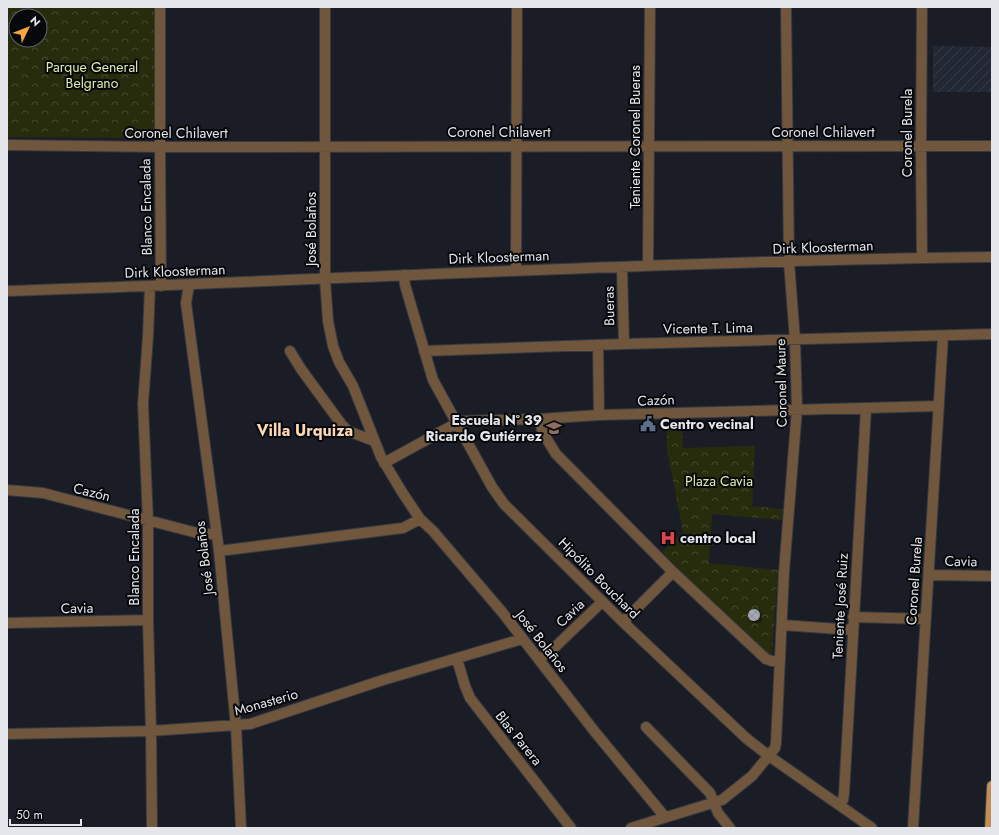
<svg xmlns="http://www.w3.org/2000/svg" width="999" height="835" font-family="Jost,sans-serif">
	<style>
		.industrial { fill: url(#industrial-furrows) }
		.park { fill: url(#park-crowns); fill-rule: evenodd }
		.building { fill: url(#building-cross-hatch); filter: url(#shadow) }
		.lines { fill: none; stroke-linecap: round; stroke-linejoin: round }
		.minor-casing { stroke: #373942; stroke-width: 12 }
		.primary-casing { stroke: #373942; stroke-width: 12 }
		.minor { stroke: #6f563c; stroke-width: 10 }
		.primary { stroke: #c18e56; stroke-width: 10 }
		.labels { text-anchor: middle; dominant-baseline: central; stroke-width: 4; stroke-linejoin: round; paint-order: stroke }
		.park-label { font-size: 14px; fill: #dfecad; stroke: #07080b }
		.street-label { font-size: 14px; fill: #e4e6ec; stroke: #07080b }
		.poi-label { font-size: 14px; font-weight: bold; fill: #e4e6ec; stroke: #07080b; text-anchor: start }
		.quarter-label { font-size: 16px; font-weight: bold; fill: #fdd8b7; stroke: #07080b }
	</style>
	<defs>
		<pattern id="industrial-furrows" width="10" height="10" patternUnits="userSpaceOnUse"><rect width="10" height="10" fill="#232835"/><path d="M-1 1l2-2M0 10L10 0M9 11l2-2" fill="none" stroke="#383d49"/></pattern>
		<pattern id="park-crowns" width="20" height="18" patternUnits="userSpaceOnUse"><rect width="20" height="18" fill="#272c0d"/><path d="M2 6a3 3 0 1 1 6 0M12 15a3 3 0 1 1 6 0" fill="none" stroke="#464b30"/></pattern>
		<pattern id="building-cross-hatch" width="8" height="8" patternUnits="userSpaceOnUse"><rect width="8" height="8" fill="#a4a8b3"/><path d="M0 0l8 8M0 8l8-8" fill="none" stroke="#8c8f98"/></pattern>
		<filter id="shadow"><feDropShadow dx="2.5" dy="2.5" stdDeviation="2" flood-color="#0009"/></filter>
	</defs>
	<rect width="100%" height="100%" fill="#1b1d26"/>
	<path class="industrial" d="M933 46 992 47V92H933Z"/>
	<path class="park" d="M7 7H155V138L7 137ZM16 16H40V40H16Z
		M667 423H682L683 448 755 446 752 506 783 509 782 520 712 514 709 563 778 570 772 653 771 655H763L662 552 683 532 667 450Z"/>
	<path class="building" d="M748 615a6 6 0 1 1 12 0a6 6 0 1 1-12 0Z"/>
	<g class="lines">
		<defs>
			<path id="minor" d="M160 7V147L161 286
				M325 7V279L328 321 333 346 339 362 353 386 381 457 402 492 420 519 433 531 502 612 595 732 665 817
				M7 145 160 147 992 146
				M922 258 921 145 922 7
				M648 266 650 7
				M622 268 624 344
				M516 270 517 7
				M404 275 405 285 433 380 492 487 504 504 623 622 746 738 769 756 872 828
				M189 285 186 303 219 551 236 726 241 828
				M150 286 148 336 143 404 148 521V620L151 731 152 828
				M7 291C335 280 663 261 992 257
				M598 345 599 415
				M290 351 301 369 342 425 348 431 374 441
				M424 351 624 344 992 334
				M539 419 543 433 556 454 673 572 766 659 772 661H780
				M384 463 457 423 464 421 539 419 599 415 939 406
				M7 490 43 493 201 534H216
				M219 551 403 528 420 519
				M929 575 992 576
				M853 617 925 619
				M623 622 673 572
				M7 623 148 620
				M782 625 853 630
				M457 659 465 686 470 698 571 828
				M539 659 553 649 602 602
				M646 727 710 793 718 813 730 828
				M7 734 151 731 250 724 383 680 522 639
				M839 805 843 800 844 794 866 408
				M631 828 722 800 752 776 775 748 776 743 784 572 797 409 795 340 789 262 786 7
				M913 828 943 336"/>
			<path id="primary" d="M990 828 992 786"/>
		</defs>
		<use href="#minor" class="minor-casing"/>
		<use href="#primary" class="primary-casing"/>
		<use href="#minor" class="minor"/>
		<use href="#primary" class="primary"/>
	</g>
	<defs>
		<symbol id="civic-bare" viewBox="-9 -9 18 18"><path d="M-.6-6.5H3V-4.5H.6V-3L4-1V1h2V6H-6V1h2V-1L-.6-3ZM-1.2 2.5V6h2.4V2.5Z" fill="#5c6f8a" stroke="#07080b" stroke-width="2.5" paint-order="stroke"/></symbol>
		<symbol id="school-bare" viewBox="-9 -9 18 18"><path d="M0-5L7-2L0 1L-7-2ZM-4 1L0 2.5L4 1V4Q0 6-4 4Z" fill="#8d6e63" stroke="#07080b" stroke-width="2.5" paint-order="stroke"/></symbol>
		<symbol id="hospital-bare" viewBox="-9 -9 18 18"><path d="M-5-5h3v3.5h4V-5h3V5h-3V1.5h-4V5h-3Z" fill="#e0444e" stroke="#07080b" stroke-width="2.5" paint-order="stroke"/></symbol>
	</defs>
	<g fill-rule="evenodd">
		<use href="#civic-bare" x="637" y="413" width="22" height="22"/>
		<use href="#school-bare" x="543" y="417" width="22" height="22"/>
		<use href="#hospital-bare" x="657" y="527" width="22" height="22"/>
	</g>
	<g class="labels">
		<g class="park-label">
			<text x="92" y="67">Parque General<tspan x="92" dy="16">Belgrano</tspan></text>
			<text x="719" y="481">Plaza Cavia</text>
		</g>
		<g class="street-label">
			<text x="499" y="132">Coronel Chilavert</text>
			<text x="823" y="132">Coronel Chilavert</text>
			<text x="176" y="133">Coronel Chilavert</text>
			<text transform="translate(907 133) rotate(-90)">Coronel Burela</text>
			<text transform="translate(635 137) rotate(-90)">Teniente Coronel Bueras</text>
			<text transform="translate(146 207) rotate(-91)">Blanco Encalada</text>
			<text transform="translate(311 229) rotate(-90)">José Bolaños</text>
			<text transform="translate(823 247) rotate(-2)">Dirk Kloosterman</text>
			<text transform="translate(499 257) rotate(-2)">Dirk Kloosterman</text>
			<text transform="translate(175 271) rotate(-2)">Dirk Kloosterman</text>
			<text transform="translate(609 306) rotate(-91)">Bueras</text>
			<text transform="translate(708 328) rotate(-1)">Vicente T. Lima</text>
			<text transform="translate(781 383) rotate(-91)">Coronel Maure</text>
			<text transform="translate(656 400) rotate(-2)">Cazón</text>
			<text transform="translate(92 492) rotate(14)">Cazón</text>
			<text transform="translate(134 557) rotate(-90)">Blanco Encalada</text>
			<text transform="translate(204 558) rotate(-97)">José Bolaños</text>
			<text transform="translate(961 561) rotate(1)">Cavia</text>
			<text transform="translate(599 578) rotate(45)">Hipólito Bouchard</text>
			<text transform="translate(914 581) rotate(-86)">Coronel Burela</text>
			<text transform="translate(840 606) rotate(-87)">Teniente José Ruiz</text>
			<text transform="translate(77 608) rotate(-1)">Cavia</text>
			<text transform="translate(570 613) rotate(-44)">Cavia</text>
			<text transform="translate(542 641) rotate(52)">José Bolaños</text>
			<text transform="translate(266 702) rotate(-16)">Monasterio</text>
			<text transform="translate(519 738) rotate(51)">Blas Parera</text>
		</g>
		<g class="poi-label">
			<text x="542" y="420" text-anchor="end">Escuela Nº 39<tspan x="542" dy="16">Ricardo Gutiérrez</tspan></text>
			<text x="660" y="424">Centro vecinal</text>
			<text x="680" y="538">centro local</text>
		</g>
		<g class="quarter-label">
			<text x="305" y="430">Villa Urquiza</text>
		</g>
	</g>
	<rect width="999" height="835" fill="none" stroke="#e4e6ec" stroke-width="16"/>
	<g transform="translate(28 28) rotate(47)"><circle r="19" fill="#07080b" stroke="#5f6165"/>
	<path d="M0-3L7 15L0 10L-7 15Z" fill="#f6a247"/>
	<text y="-6" font-size="11" font-weight="bold" text-anchor="middle" fill="#e4e6ec">N</text>
	</g>
	<path d="M10 819v6h71v-6" fill="none" stroke="#e4e6ec" stroke-width="2"/>
	<text x="16" y="819" font-size="12" fill="#e4e6ec" stroke="#07080b" stroke-width="3" paint-order="stroke">50 m</text>
</svg>
